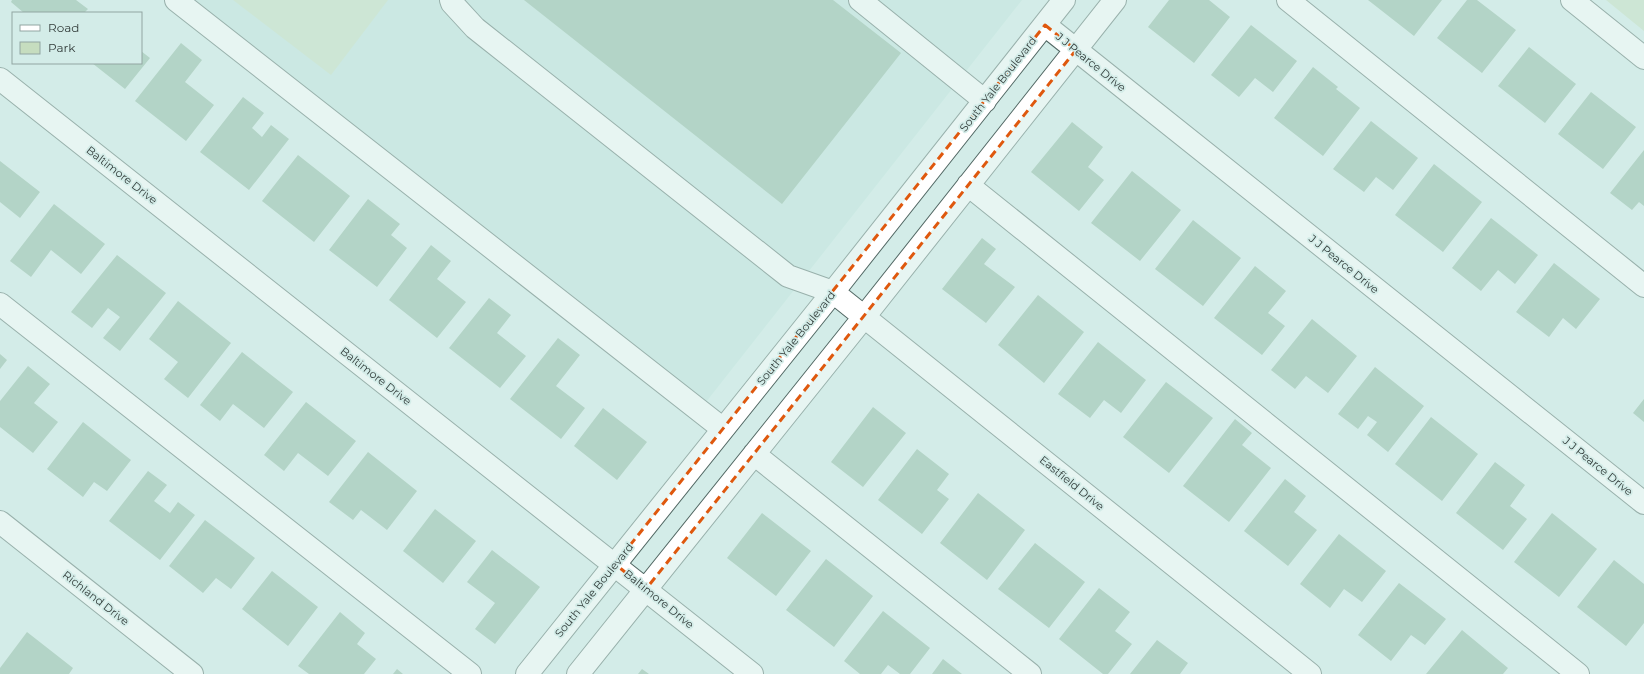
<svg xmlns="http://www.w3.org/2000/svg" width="1644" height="674" font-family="Montserrat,sans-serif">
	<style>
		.built { fill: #c0e3dd }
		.green { fill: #c6ddbf }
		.building { fill: #8db59f }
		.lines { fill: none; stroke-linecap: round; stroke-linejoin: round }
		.minor-casing { stroke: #526864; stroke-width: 24 }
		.minor { stroke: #fff; stroke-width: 22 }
		.marked { fill: none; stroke: #df580e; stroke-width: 3; stroke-dasharray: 8 5; stroke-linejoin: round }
		.labels { text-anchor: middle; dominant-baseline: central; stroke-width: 3.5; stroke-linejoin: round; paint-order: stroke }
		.street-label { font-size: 11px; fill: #313b39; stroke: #d3ece8 }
	</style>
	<rect width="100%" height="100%" fill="#d3ece8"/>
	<path class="built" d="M183 0H1022L706 402Z"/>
	<path class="green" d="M233 0H388L331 75Z
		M1606 0H1644V31Z"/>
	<path class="building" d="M12 0H76L88 9 84 13H24L11 2Z
		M524 0H833L901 53 782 204Z
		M1169 0H1209L1230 17 1194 63 1148 27Z
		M1368 0H1442L1414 36Z
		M1467 0H1477L1516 30 1482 73 1437 38Z
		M1251 25 1297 61 1273 92 1255 78 1239 97 1211 75Z
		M181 43 202 60 185 82 214 105 186 141 135 101Z
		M1529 47 1576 84 1545 123 1498 86Z
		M141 51 150 58 125 89 92 63H141Z
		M1313 67 1338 87 1336 89 1360 108 1323 156 1274 118Z
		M1591 92 1636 127 1603 169 1558 134Z
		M243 97 264 113 252 128 262 137 271 125 289 139 249 190 200 152Z
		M1371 121 1418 158 1393 190 1376 177 1364 192 1333 169Z
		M1072 122 1103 147 1088 167 1104 180 1079 211 1031 172Z
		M1644 150V206L1639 202 1632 210 1610 193Z
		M298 155 350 196 314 242 262 201Z
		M0 161 40 192 20 218 0 202Z
		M1434 164 1482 202 1443 252 1395 215Z
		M1132 171 1181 210 1140 261 1091 223Z
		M368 199 400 224 391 235 407 248 377 287 329 250Z
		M54 204 105 244 81 274 51 250 31 277 10 261Z
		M1491 218 1538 255 1515 284 1498 270 1481 291 1452 268Z
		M1193 220 1241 258 1203 306 1155 269Z
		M982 238 996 249 984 264 1015 287 986 323 942 289Z
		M431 245 451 261 437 279 466 302 437 338 389 300Z
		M117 255 166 293 120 351 103 338 120 317 108 308 92 328 71 312Z
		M1554 263 1600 299 1576 329 1563 318 1549 337 1516 312Z
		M1255 266 1286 291 1268 313 1285 326 1262 355 1214 318Z
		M1038 295 1084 332 1044 383 998 345Z
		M489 298 511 315 497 333 526 356 500 388 449 348Z
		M178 301 231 343 188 398 164 379 178 362 149 339Z
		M1312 319 1357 356 1328 393 1306 376 1295 389 1271 370Z
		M558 338 580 355 556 386 585 408 561 439 510 399Z
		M1098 342 1146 380 1121 413 1104 400 1090 418 1058 394Z
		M242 352 293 392 264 428 233 404 220 421 200 405Z
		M0 354 7 360 0 369Z
		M28 366 50 384 34 403 58 422 33 453 0 427V401Z
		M1375 367 1424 406 1388 452 1367 435 1377 422 1368 416 1358 429 1338 414Z
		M1166 382 1213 418 1169 473 1123 437Z
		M1644 399V422L1633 413Z
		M306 402 356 441 328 476 298 453 284 471 264 455Z
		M873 407 906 433 863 487 831 462Z
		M603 408 647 442 617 480 574 446Z
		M1431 417 1478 454 1442 501 1395 464Z
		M1235 419 1252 433 1242 445 1271 468 1229 522 1183 486Z
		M83 422 131 460 107 491 94 482 83 497 47 469Z
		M917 449 949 474 937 490 949 499 922 534 878 500Z
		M368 452 417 491 387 530 361 510 353 520 329 502Z
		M1495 462 1525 485 1510 506 1527 519 1503 550 1456 513Z
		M148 471 167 485 154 501 170 513 178 502 195 515 160 560 109 521Z
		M1285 479 1306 496 1294 512 1317 530 1288 566 1244 531Z
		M978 493 1025 530 987 580 940 543Z
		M435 509 476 541 443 583 403 551Z
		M762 513 811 551 776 596 727 558Z
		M1552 513 1597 549 1559 597 1514 562Z
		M205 520 255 558 231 589 216 578 203 593 169 566Z
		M1339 534 1386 571 1362 602 1344 589 1330 608 1300 584Z
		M1035 543 1085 582 1049 628 998 589Z
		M492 550 540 587 495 644 475 629 495 603 467 582Z
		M826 559 873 596 834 647 786 610Z
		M1614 560 1644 584V623L1626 646 1577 607Z
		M272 571 318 607 288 646 242 609Z
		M1399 583 1446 619 1425 645 1411 635 1391 661 1358 635Z
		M1099 588 1130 612 1115 631 1132 644 1108 674H1103L1059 639Z
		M883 611 930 648 910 674H900L888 665 881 674H860L844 661Z
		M340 612 365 633 357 644 376 659 364 674H309L298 666Z
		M1462 630 1508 668 1503 674H1426Z
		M27 632 73 668 69 674H0V668Z
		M1157 640 1188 663 1180 674H1130Z
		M943 659 962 674H932Z
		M397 669 403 674H393Z
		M642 669 649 674H638Z"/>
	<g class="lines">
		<defs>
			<path id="minor" d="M176 0 723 429
				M451 0 452 3 475 28 788 276 833 292 1310 674
				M860 0 985 101
				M1288 0 1644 286
				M1572 0 1644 58
				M1045 25 1644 503
				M0 79 752 674
				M968 185 1578 674
				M0 304 470 674
				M754 454 1030 674
				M0 522 192 674
				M527 674 833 292 1064 0
				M578 674 864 317 1115 0"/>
		</defs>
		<use href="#minor" class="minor-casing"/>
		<use href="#minor" class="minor"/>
	</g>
	<path d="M0 0H1644V674H0ZM1045 25 1076 50 646 589 615 564Z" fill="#d3ece8" fill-opacity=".55" fill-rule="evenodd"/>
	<path class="marked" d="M1045 25 1076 50 646 589 615 564Z"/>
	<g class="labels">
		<g class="street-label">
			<text transform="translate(1091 62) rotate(39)">J J Pearce Drive</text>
			<text transform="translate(998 84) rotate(-52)">South Yale Boulevard</text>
			<text transform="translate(122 175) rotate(38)">Baltimore Drive</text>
			<text transform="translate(1344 264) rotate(39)">J J Pearce Drive</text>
			<text transform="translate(796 338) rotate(-51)">South Yale Boulevard</text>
			<text transform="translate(376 376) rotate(38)">Baltimore Drive</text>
			<text transform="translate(1598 466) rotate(39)">J J Pearce Drive</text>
			<text transform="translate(1072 483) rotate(39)">Eastfield Drive</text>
			<text transform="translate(594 590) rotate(-51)">South Yale Boulevard</text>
			<text transform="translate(96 598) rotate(38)">Richland Drive</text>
			<text transform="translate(659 599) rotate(39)">Baltimore Drive</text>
		</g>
	</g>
	<rect x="12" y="12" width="130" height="52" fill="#d3ece8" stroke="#92a5a2"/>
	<rect x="20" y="25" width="20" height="6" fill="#ffffff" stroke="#92a5a2"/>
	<text x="48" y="32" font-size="12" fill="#313b39">Road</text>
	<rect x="20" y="42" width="20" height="12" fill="#c6ddbf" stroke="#92a5a2"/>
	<text x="48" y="52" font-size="12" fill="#313b39">Park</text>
</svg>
